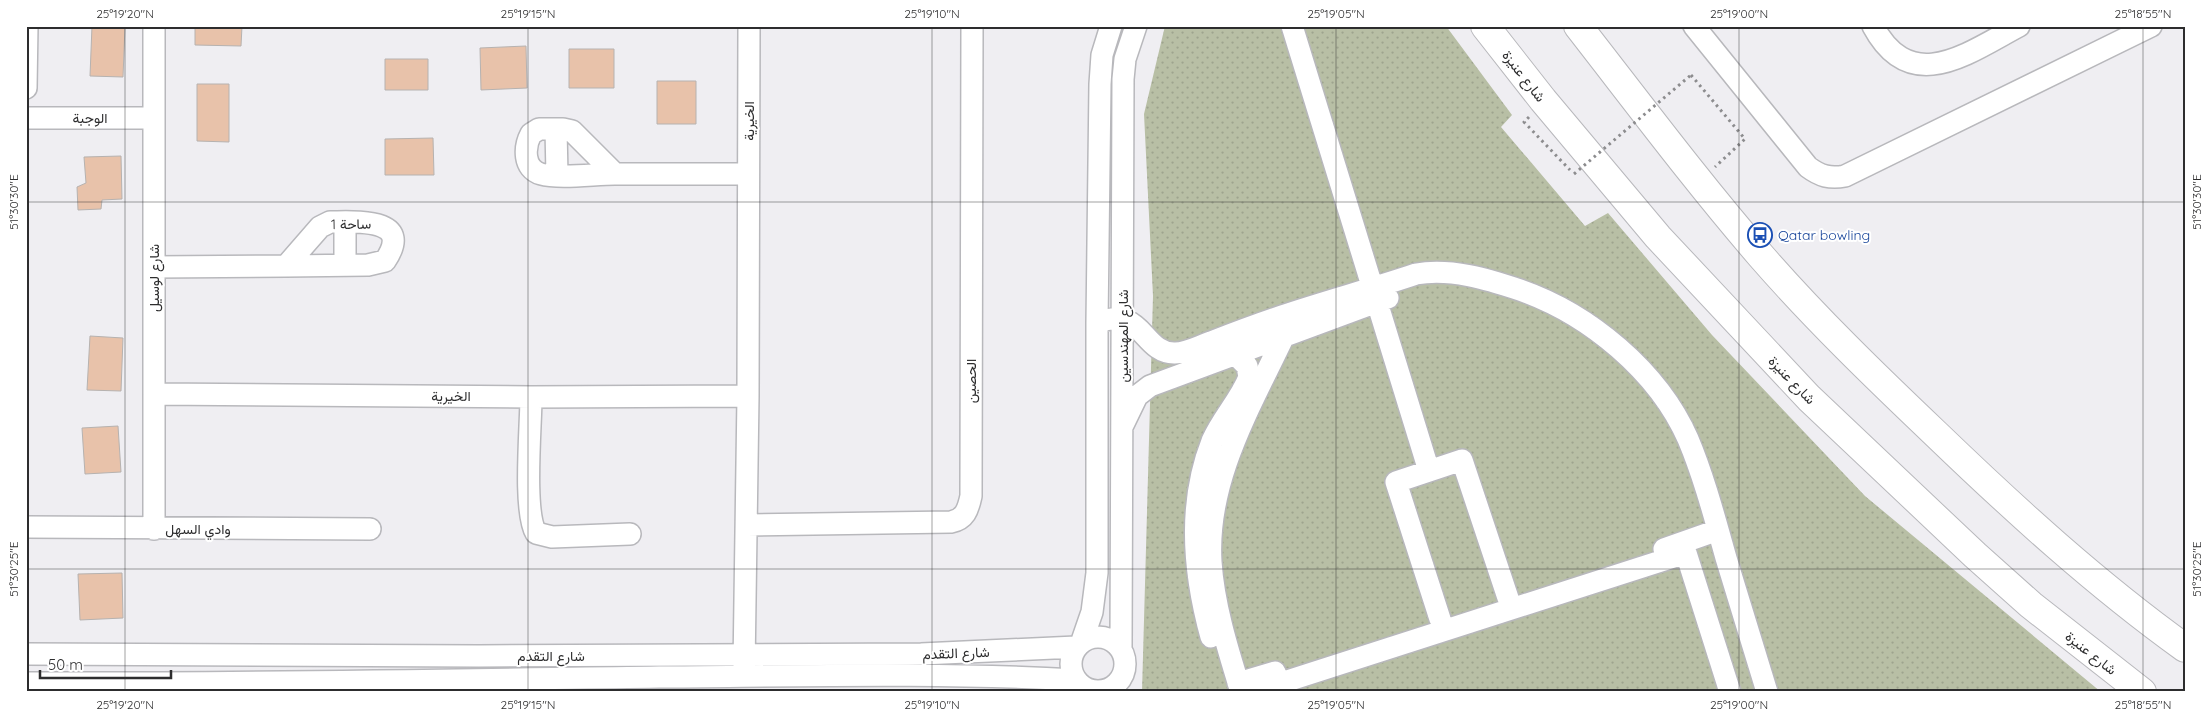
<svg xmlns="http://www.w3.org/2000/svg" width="2211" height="718" font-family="Quicksand,Vazirmatn,sans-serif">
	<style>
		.park { fill: url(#park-dots) }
		.building { fill: #e8c2aa; stroke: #b6b2b0 }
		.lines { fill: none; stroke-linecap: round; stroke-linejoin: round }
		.minor-casing { stroke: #b8b8bc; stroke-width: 24 }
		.major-casing { stroke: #b8b8bc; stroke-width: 30 }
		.path { stroke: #8c8c8e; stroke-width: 3; stroke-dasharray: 2.5 4; stroke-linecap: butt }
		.minor { stroke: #fff; stroke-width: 21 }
		.major { stroke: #fff; stroke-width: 28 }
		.path-bridge { stroke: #8c8c8e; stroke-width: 3; stroke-dasharray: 2.5 4; stroke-linecap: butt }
		.ticks { fill: none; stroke: #2d2d2e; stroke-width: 1; stroke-opacity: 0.45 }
		.labels { text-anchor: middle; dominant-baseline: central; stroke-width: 4; stroke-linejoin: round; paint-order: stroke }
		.street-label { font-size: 14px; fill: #2d2d2e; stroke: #fff }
		.transit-label { font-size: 14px; fill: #164399; stroke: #fff; text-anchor: start }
		.neatline { fill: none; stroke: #2d2d2e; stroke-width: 2 }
		.ticks-label { font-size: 12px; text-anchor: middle; fill: #2d2d2e }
	</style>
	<defs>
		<pattern id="park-dots" width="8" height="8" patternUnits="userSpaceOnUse" patternTransform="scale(1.25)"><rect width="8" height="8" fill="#b8bfa5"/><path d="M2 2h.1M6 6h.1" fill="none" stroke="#9ea48e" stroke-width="1.8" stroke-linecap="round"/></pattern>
	</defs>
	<rect width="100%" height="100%" fill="#efeef2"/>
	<path class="park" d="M1165 26H1446L1512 115 1501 127 1585 226 1608 213 1712 335 1865 496 2101 692H1142L1153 296 1144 114Z"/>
	<path class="building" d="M92 26H125L123 77 90 76Z
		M195 26H242L241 46 195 45Z
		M526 46 527 88 481 90 480 48Z
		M569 49H614V88H569Z
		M385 59H428V90H385Z
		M657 81H696V124H657Z
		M197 84H229V142L197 141Z
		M433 138 434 175H385V139Z
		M121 156 122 199 102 200 101 209 78 210 77 187 86 183 84 157Z
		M90 336 123 338 121 391 87 390Z
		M118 426 121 472 85 474 82 428Z
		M122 573 123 618 80 620 78 574Z"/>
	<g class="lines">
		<defs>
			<path id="minor" d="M1292 26 1429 471
				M1694 26 1808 167C1820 176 1830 179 1845 176L2151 26
				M1873 26C1911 97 1968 53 2019 26
				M26 88 27 26
				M26 118H154
				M539 129H563L572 131 615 174C595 174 559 179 541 174 523 169 524 147 531 134Z
				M556 129 557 175
				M615 174H748
				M330 222C355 222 415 217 385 261L368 265 286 266 320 227Z
				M345 222V265
				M154 267 286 266
				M1097 323C1143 304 1142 354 1175 353 1187 353 1199 346 1211 342 1234 333 1258 324 1282 316 1326 301 1372 289 1416 274 1451 268 1487 279 1520 290 1589 314 1658 371 1688 439 1704 477 1715 519 1726 558 1740 603 1753 647 1767 692
				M154 394 531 397 748 396
				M531 397C531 426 523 511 536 533L552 537 630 534
				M1122 427 1137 396 1150 386 1388 298
				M747 525 951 522C965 519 968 510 971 496L972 26
				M26 527 370 529
				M154 529V26
				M1664 549 1718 530
				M1440 619 1396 482 1462 460 1508 598
				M1071 664a27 27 0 1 1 54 0a27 27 0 1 1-54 0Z
				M1211 637C1193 572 1187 504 1212 441 1222 418 1240 400 1249 377L1247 366 1235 354
				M1082 641 1092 612 1097 573V323L1100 84 1102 55 1111 26
				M1121 648 1123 79 1125 59 1136 26
				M26 654 479 656 921 654 1076 647
				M744 668 748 396 749 26
				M26 683C237 684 448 680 659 677 798 676 937 672 1075 680
				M1238 683 1275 672
				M1241 692C1228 650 1214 606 1211 562 1206 480 1250 408 1284 336
				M1260 692 1259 690 1686 553 1730 692"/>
			<path id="major" d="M1485 26 1543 100 1658 237 1809 398 1975 555 2031 605 2142 692
				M1578 26C1638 103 1697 182 1761 256 1815 318 1876 377 1936 434 2015 510 2096 584 2185 648"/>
		</defs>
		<use href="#minor" class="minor-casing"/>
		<use href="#major" class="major-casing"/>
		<path class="path" d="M1691 75 1745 139 1715 167
			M1529 117 1524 122 1570 170"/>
		<use href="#minor" class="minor"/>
		<use href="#major" class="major"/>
		<path class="path-bridge" d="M1574 174 1691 75"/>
	</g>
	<path class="ticks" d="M125 26V692M528 26V692M932 26V692M1336 26V692M1739 26V692M2143 26V692M26 202H2185M26 569H2185"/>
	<defs>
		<symbol id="bus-ring" viewBox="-11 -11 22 22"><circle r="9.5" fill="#fff" stroke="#1a4fb4" stroke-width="1.5"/><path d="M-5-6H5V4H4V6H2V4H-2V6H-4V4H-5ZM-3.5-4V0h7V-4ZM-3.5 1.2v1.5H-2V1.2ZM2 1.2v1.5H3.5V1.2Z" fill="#1a4fb4"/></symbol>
	</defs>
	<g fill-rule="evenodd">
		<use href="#bus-ring" x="1746" y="221" width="28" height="28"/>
	</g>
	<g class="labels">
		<g class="street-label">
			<text transform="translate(1524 76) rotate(52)">شارع عنيزة</text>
			<text x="90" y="118">الوجبة</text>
			<text transform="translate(749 121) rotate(-90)">الخيرية</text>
			<text transform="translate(351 224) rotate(-1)">ساحة 1</text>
			<text transform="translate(154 278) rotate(-90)">شارع لوسيل</text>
			<text transform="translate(1123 336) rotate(-90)">شارع المهندسين</text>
			<text transform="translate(1792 380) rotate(46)">شارع عنيزة</text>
			<text transform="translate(971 381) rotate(-90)">الحصين</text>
			<text x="451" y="396">الخيرية</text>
			<text x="198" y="529">وادي السهل</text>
			<text transform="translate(956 653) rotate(-2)">شارع التقدم</text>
			<text transform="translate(2091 653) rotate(38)">شارع عنيزة</text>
			<text x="551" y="656">شارع التقدم</text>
		</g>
		<g class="transit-label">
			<text x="1778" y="235">Qatar bowling</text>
		</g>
	</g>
	<rect width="2211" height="718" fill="none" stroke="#ffffff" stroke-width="55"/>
	<path d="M40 670v8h131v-8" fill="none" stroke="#2d2d2e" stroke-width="2.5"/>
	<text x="48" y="670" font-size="15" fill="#2d2d2e" stroke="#ffffff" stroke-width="4" paint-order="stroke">50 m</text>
	<rect x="28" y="28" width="2156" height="662" class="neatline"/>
	<g class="ticks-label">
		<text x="125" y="18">25°19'20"N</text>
		<text x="528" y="18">25°19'15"N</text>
		<text x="932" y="18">25°19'10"N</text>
		<text x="1336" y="18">25°19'05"N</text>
		<text x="1739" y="18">25°19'00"N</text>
		<text x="2143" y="18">25°18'55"N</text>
		<text transform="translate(2197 202) rotate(-90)" y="4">51°30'30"E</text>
		<text transform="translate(14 202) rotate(-90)" y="4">51°30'30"E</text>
		<text transform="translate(2197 569) rotate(-90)" y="4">51°30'25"E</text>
		<text transform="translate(14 569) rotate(-90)" y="4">51°30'25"E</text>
		<text x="125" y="709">25°19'20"N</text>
		<text x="528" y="709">25°19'15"N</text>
		<text x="932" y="709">25°19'10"N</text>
		<text x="1336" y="709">25°19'05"N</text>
		<text x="1739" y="709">25°19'00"N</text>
		<text x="2143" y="709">25°18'55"N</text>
	</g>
</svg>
